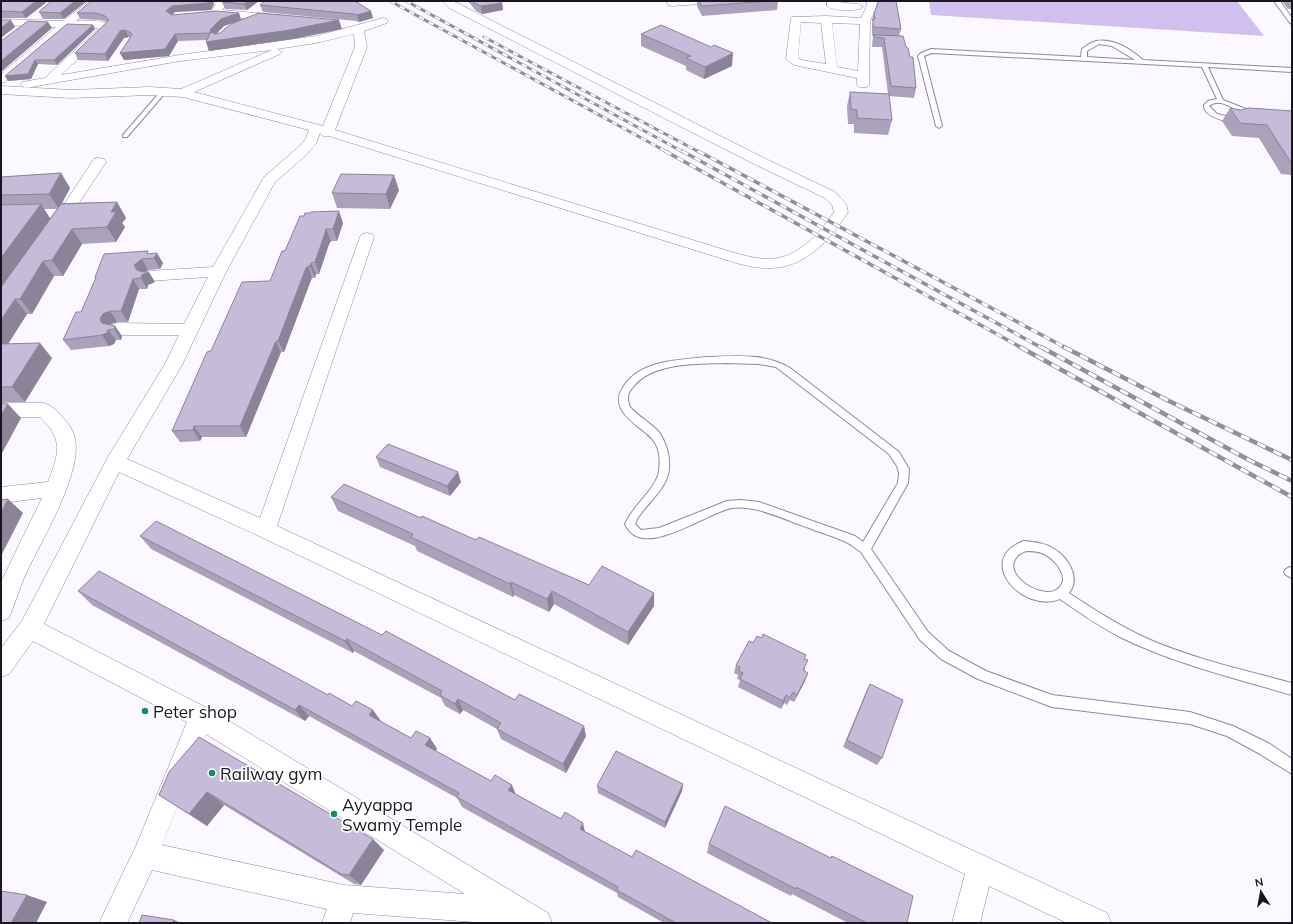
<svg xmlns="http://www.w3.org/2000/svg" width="1293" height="924" font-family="Mulish,sans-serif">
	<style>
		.green { fill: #d1c0ef }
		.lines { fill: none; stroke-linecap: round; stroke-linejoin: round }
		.service-casing { stroke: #9086a3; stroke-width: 2 }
		.minor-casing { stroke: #9086a3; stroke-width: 1 }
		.service { fill: #fff; fill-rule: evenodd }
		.minor { fill: #fff; fill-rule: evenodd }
		.rail-far2-casing { stroke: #928f98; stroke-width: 3 }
		.rail-far1-casing { stroke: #928f98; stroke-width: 3.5 }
		.rail-casing { stroke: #928f98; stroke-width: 4.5 }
		.rail-far2 { stroke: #fff; stroke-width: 2; stroke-dasharray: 5.5; stroke-linecap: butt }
		.rail-far1 { stroke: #fff; stroke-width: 2.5; stroke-dasharray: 7; stroke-linecap: butt }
		.rail { stroke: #fff; stroke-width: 3; stroke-dasharray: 9; stroke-linecap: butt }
		.wall { fill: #aaa1bb; fill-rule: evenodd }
		.shaded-wall { fill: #8b8398 }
		.building { fill: #c6bbd9; stroke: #8b8398 }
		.poi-dot { fill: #188a6a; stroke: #fff; stroke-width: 1.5 }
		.labels { text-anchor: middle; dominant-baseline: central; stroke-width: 3.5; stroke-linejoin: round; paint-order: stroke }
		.near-poi-label { font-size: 17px; fill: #1a1621; stroke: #fff; text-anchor: start }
	</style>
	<rect width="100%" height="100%" fill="#fbf8ff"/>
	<path class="green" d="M929 1H1237L1264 36 931 15Z"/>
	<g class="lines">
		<defs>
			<path id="service" d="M1274 1H1280L1292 18V24L1290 23Z
				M1096 41C1114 38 1130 49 1143 60L1292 68V72L1208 67 1223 100 1256 113 1253 115C1250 114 1246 114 1243 113 1232 109 1220 97 1209 106L1217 114 1240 119C1231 125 1203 117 1204 105L1208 101 1217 99 1202 67 932 53 924 56 942 126 939 128 936 126 918 56 921 53 931 49 1081 57 1082 49 1089 44ZM1099 44 1112 46 1135 60 1087 57V51Z
				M161 91 166 92 127 137H123V135Z
				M707 357C735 356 766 353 790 368L899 452 909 469 908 483 871 549 928 632 949 651 986 671 1052 695 1190 712 1233 726 1270 744 1292 759V774L1260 754 1227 736 1190 724 1052 707 978 679 941 659 920 640 861 552C856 549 851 544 846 542 834 536 821 533 809 528 787 521 755 504 732 508 705 513 642 562 625 524 633 505 657 488 659 471 664 433 640 435 623 412 618 404 617 397 622 389 638 360 678 360 707 357ZM726 363 759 364 776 367 889 454 897 466 899 473 898 483 863 542 855 536 759 502 741 500 727 501 659 528 641 530 635 524 637 519C652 496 675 485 668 453 666 445 663 437 658 431 649 422 638 416 630 407 627 400 627 393 633 387 653 362 696 364 726 363Z
				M1024 541C1034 542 1045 543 1054 549 1068 557 1081 578 1069 593 1094 610 1120 626 1148 639 1194 659 1244 670 1292 683V695C1234 678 1176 664 1122 638 1100 627 1080 613 1060 599 1022 614 974 559 1024 541ZM1026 551C1032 551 1038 551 1044 554 1055 559 1073 580 1056 590 1040 599 1003 575 1016 558 1018 554 1022 553 1026 551Z
				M1290 567 1292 568V578L1286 575 1284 572 1286 569Z"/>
			<path id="minor" d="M89 1H100L76 21C86 21 104 19 111 27L61 75 180 55 316 36 383 18 387 19 388 21 387 23 364 31 367 47 335 130 738 254C751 257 765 261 778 258 801 254 822 231 834 212L832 205 825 198 754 164 449 8 442 1H453L764 158 835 192 846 204 848 212C831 239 806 267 772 268 758 269 743 265 730 261L329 136H323L320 133 316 144 304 157 275 182 225 274 182 365 127 459 260 518 360 237 362 234 367 233 372 234 374 237 277 526 1107 913 1111 923H1067L989 886 980 923H952L965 874 259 536 119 472 44 624 209 709 548 913 552 923H488L353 913 350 923H322L327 909 152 870 127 923H99L136 846 187 722 33 641 9 674 1 677V648L22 621 108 457 165 364 179 335H117L111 333 109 329 111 325 117 323 184 324 208 277 149 281 144 279 141 276 144 273 149 271 213 267 264 177 294 151 305 140 309 130 183 97 150 95 71 98 1 94V86L71 90 150 87 181 89 272 50 180 61 48 84 26 88 22 86 20 84 22 82 45 78 99 28 69 27 5 82 1 83V74L56 27 1 25V19L64 21ZM354 34 355 47 323 126 194 92 280 54 282 52 277 49 316 43ZM206 734 465 894 344 885 162 845Z
				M213 1 226 2 227 4 222 10 278 15 283 18 278 21 219 16 215 15 212 10 216 4Z
				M668 1H706L701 4 672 6 668 5 667 3Z
				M827 1 858 4 863 7C858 12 832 11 827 6Z
				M867 1H877L876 8 870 21 869 85 867 87H859L857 85V78L794 65 786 59 791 19 792 17 826 16 861 18 866 8ZM801 22 821 23 826 64 801 60 798 58ZM832 23 860 24 858 71 837 67Z
				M99 158 104 159 106 162 65 224 63 227 58 228 53 227 51 224 94 159Z
				M1 403H44C52 406 58 411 63 418 68 423 74 431 75 439 82 472 44 537 29 567 21 583 16 601 9 618L1 621V582L42 498 1 503V487L48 482C59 453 64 440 40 417H1Z"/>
		</defs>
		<use href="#service" class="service-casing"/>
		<use href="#minor" class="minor-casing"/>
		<use href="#service" class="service"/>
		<use href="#minor" class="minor"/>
		<defs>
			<path id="rail-far2" d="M390 1 667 152
				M406 1 683 152
				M484 37 699 152"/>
			<path id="rail-far1" d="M665 151 1022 348
				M682 151 1042 348
				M698 151 1066 348"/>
			<path id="rail" d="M1020 347 1292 497
				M1041 347 1249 460 1292 481
				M1064 347 1169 401 1292 460"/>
		</defs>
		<use href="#rail-far2" class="rail-far2-casing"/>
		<use href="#rail-far1" class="rail-far1-casing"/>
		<use href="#rail" class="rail-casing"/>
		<use href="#rail-far2" class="rail-far2"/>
		<use href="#rail-far1" class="rail-far1"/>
		<use href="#rail" class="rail"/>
	</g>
	<path class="wall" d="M1 1H48L26 18H1Z
		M51 1H87L64 19H43L39 12Z
		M259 1 247 10 225 9 222 2Z
		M355 1 373 18 359 22 356 21 263 12 260 5Z
		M468 1H501L502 3 503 10 482 14 476 11Z
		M697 1H778L777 10 702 16 697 6Z
		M878 1H896L901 29 899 36 916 88 914 98 889 96 892 120 888 135 854 133V124H848L847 106 850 92 888 94 882 47H872L873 35 888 36 872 35V27L873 22 872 20 874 13 878 3Z
		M1282 1H1292V9H1288Z
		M214 4 211 10 175 12 172 15 239 13 241 20 224 26 216 34 342 29 293 39 209 51 207 40 178 41 169 56 124 60 120 53 130 37H129L124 38 108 61 78 60 75 53 107 22 100 20 80 19 77 13Z
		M93 25 95 29 57 65 38 64 31 79 8 81 5 76Z
		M641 34 732 66 704 79 686 70V66L641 46Z
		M1230 108 1241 110 1292 111V175L1281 174 1259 138 1232 136 1222 121Z
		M61 173 70 188 62 203 117 202 126 218 122 223 125 227 116 242 82 244 63 276H54L32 314H27L8 344 52 358 25 402H1V177ZM44 209H57L50 218Z
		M399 190 390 209 337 208 332 193Z
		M300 216 343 223 337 241H331L329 244 319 274H316L315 278H312L311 280 284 352H281L246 437H202L200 441 180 442 172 431 211 351 270 281 285 251Z
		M150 254 163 263 160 269 148 270 145 272 155 282 148 285 147 289H139L128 322H117L109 325 122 336 121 340H116L114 344 109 346 71 350 63 340 81 312 96 278 95 277Z
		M376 457 461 482 450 496 380 467Z
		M331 497 476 540 589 585 654 593V606L628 645 554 604 549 612 514 595 513 597 417 551 415 546 338 511Z
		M140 536 382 635 515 700 586 736 566 773 501 739 497 729 463 710 460 714 445 706 441 698 354 651 353 653 151 549Z
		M78 591 328 695 352 706 373 710 380 721 411 738H430L437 749 435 751 632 857 772 923H664L618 897 617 893 462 807 457 798 309 716 305 721 92 605Z
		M753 643 804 659 805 669 804 671 805 681 794 702 790 700 787 705 784 703 781 709 738 687 740 680 737 679 738 675 734 673 736 665Z
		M870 684 882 758 877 765 843 747 866 692Z
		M199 737 384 850 361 885 354 884 224 805 207 826 159 795Z
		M683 784 682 791 665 828 598 793 597 786Z
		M709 844 830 858 832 856 907 923H848L792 894 791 896 707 853Z"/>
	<path class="shaded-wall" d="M36 1H48L26 18 22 12Z
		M75 1H87L64 19 60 13Z
		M210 1H213L214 4 211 10 175 12 169 18 166 11 172 6Z
		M248 1H259L247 10 244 4Z
		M502 3 503 10 482 14 481 6Z
		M371 11 373 18 359 22 357 15Z
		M239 13 241 20 224 26 213 37 210 30 221 19Z
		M11 20 15 27 1 38V28Z
		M339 20 342 29 293 39 209 51 206 42Z
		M48 22 52 28 1 72V61Z
		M93 25 95 29 57 65 54 60Z
		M125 30 129 37 124 38 108 61 105 54 120 31Z
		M175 34 178 41 169 56 124 60 120 53Z
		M733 53 732 66 704 79 705 67Z
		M35 60 38 64 31 79 8 81 5 76Z
		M61 173 70 188 59 209 49 194Z
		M394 175 399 190 390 209 386 194Z
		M117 202 126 218 122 223 125 227 116 242 107 227 111 212Z
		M41 204 51 220 1 289V258Z
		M339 211 343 223 337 241 333 229Z
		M72 229 82 244 63 276 52 260Z
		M326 229 331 241 329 244 319 274 315 262 325 233Z
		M157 253 163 263 160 269 154 258Z
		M142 259 148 270 140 275 134 265Z
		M43 261 54 276 32 314 20 299Z
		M311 263 316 274 315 278 310 266Z
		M308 266 312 278 311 280 284 352 278 341 306 268Z
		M149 272 155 282 148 285 147 289 141 278 142 275Z
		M133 279 139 289 128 322 121 311Z
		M15 299 27 314 1 355V320Z
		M110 311 117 322 110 324 108 330 116 340 114 344 109 346 102 335V323L100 319 103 314Z
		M115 326 122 336 121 340 114 329Z
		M276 341 281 352 246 437 240 426Z
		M40 343 52 358 25 402 12 387Z
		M8 404 21 418 1 455V415Z
		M194 426 202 437 200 441 193 430Z
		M458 472 461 482 450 496 447 486Z
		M8 499 23 513 1 556V513Z
		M511 582 514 595 513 597 510 584Z
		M552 591 554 604 549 612 547 599Z
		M654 593V606L628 645V632Z
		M347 639 354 651 353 653 345 641Z
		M808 673 805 681 794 702 797 695Z
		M786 695 784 703 781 709 783 701Z
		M458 699 463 710 460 714 455 704Z
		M299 705 309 716 305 721 295 710Z
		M373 710 381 721 377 726 369 715Z
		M584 726 586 736 566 773 563 764Z
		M430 738 437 749 432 756 425 745Z
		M683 784 682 791 665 828V822Z
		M512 785 516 795 508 790Z
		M207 792 224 805 207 826 189 814Z
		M583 823 585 832 580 829Z
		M373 839 384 850 361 885 349 875Z
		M27 895 47 902 36 923H11Z
		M174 920 181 923H173Z"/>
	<path class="building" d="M1 1H36L22 12 1 11Z
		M51 1H75L60 13 39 12Z
		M91 1H210L208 3 172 6 166 11 172 15 216 11 239 13 221 19 210 30 211 32 210 33 175 34 165 49 120 53 132 35 131 33 125 30 120 31 105 54 75 53 109 20 105 16 96 13H77Z
		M223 1H248L244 4 222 2Z
		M265 1H355L371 11 357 15 354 14 260 5Z
		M473 1H501L502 3 481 6 474 3Z
		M699 1H771L702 6Z
		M879 1H896L901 29 873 27V19H875L874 13Z
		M259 13 339 20 290 30 206 42 211 32 215 34 220 33 231 24Z
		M1 20H11L1 28Z
		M28 21 48 22 1 61V41Z
		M67 24 93 25 54 60H35L28 74 5 76Z
		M661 25 711 47 714 45 733 53 705 67 686 58 691 56 641 34Z
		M873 35 903 36 906 47 908 48 910 57H913L916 88 891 86 884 38 874 37Z
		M850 92 889 94 892 120 857 118V110L851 109Z
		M1230 108 1241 110 1249 108 1292 111V161H1290L1267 125 1240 123Z
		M61 173 49 194 1 195V177Z
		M341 174 394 175 386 194 332 193Z
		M117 202 111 212H116L107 227 72 229 52 260 43 261 20 299H15L1 320V287L61 204Z
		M41 204 1 258V205Z
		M339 211 333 229H326L325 233 315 262 311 263 310 266H308L306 268 278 341H276L240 426H194L193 430 172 431 207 352 211 351 242 282 270 281 282 251H285L300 216H304L305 213H310L311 212Z
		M148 251 147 254 157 253 154 258 142 259 134 265 137 270 143 272H149L142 275 141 278 133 279 121 311H110L103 314 100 319 102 323 115 326 114 329 108 330 107 333 102 335 63 340 76 312H81L95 280 96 277H95L104 254Z
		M40 343 12 387H1V344Z
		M1 403 8 404 1 415Z
		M388 444 458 472 447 486 376 457Z
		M344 484 421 518 422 516 476 540 479 537 589 585 602 566 654 593 628 632 552 591 547 599 511 582 510 584 411 537 413 534 331 497Z
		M8 499 1 513V500Z
		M156 521 382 635 386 631 515 700 519 694 584 726 563 764 497 729 501 723 458 699 455 704 440 695 442 691 347 639 345 641 140 536Z
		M99 571 328 695 329 693 352 706 356 701 373 710 369 715 411 738 416 731 430 738 425 745 491 781 495 775 512 785 508 790 561 819 565 812 583 823 580 829 632 857 636 850 772 923H676L617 890 618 887 457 797 459 793 299 705 295 710 78 591Z
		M763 634 806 655 804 659 808 660 803 670 808 673 797 695 793 692 790 698 786 695 783 701 740 679 743 673 739 671 740 667 736 665 749 641 753 643 757 636 762 638Z
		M870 684 903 700 882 758 847 740Z
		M199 737 373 839 349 875 341 874 207 792 189 814 159 795 169 772Z
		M616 751 683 784 665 822 597 786Z
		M725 806 831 858 832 856 913 896 907 923H867L796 887V889L709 844Z
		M1 891 27 895 11 923H1Z
		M142 915 174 920 173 923H139Z"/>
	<g class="poi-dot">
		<circle cx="145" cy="711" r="4"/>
		<circle cx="212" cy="773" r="4"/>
		<circle cx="334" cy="814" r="4"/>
	</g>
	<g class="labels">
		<g class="near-poi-label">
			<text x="153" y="711">Peter shop</text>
			<text x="220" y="773">Railway gym</text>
			<text x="342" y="804">Ayyappa<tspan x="342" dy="20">Swamy Temple</tspan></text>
		</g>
	</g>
	<rect width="1293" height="924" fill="none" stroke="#1a1621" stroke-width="4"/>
	<g transform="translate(1261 892) rotate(349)" stroke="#ffffff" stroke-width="3" paint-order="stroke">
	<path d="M0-3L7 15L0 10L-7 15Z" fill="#1a1621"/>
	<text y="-6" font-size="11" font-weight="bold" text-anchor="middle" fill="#1a1621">N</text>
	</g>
</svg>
